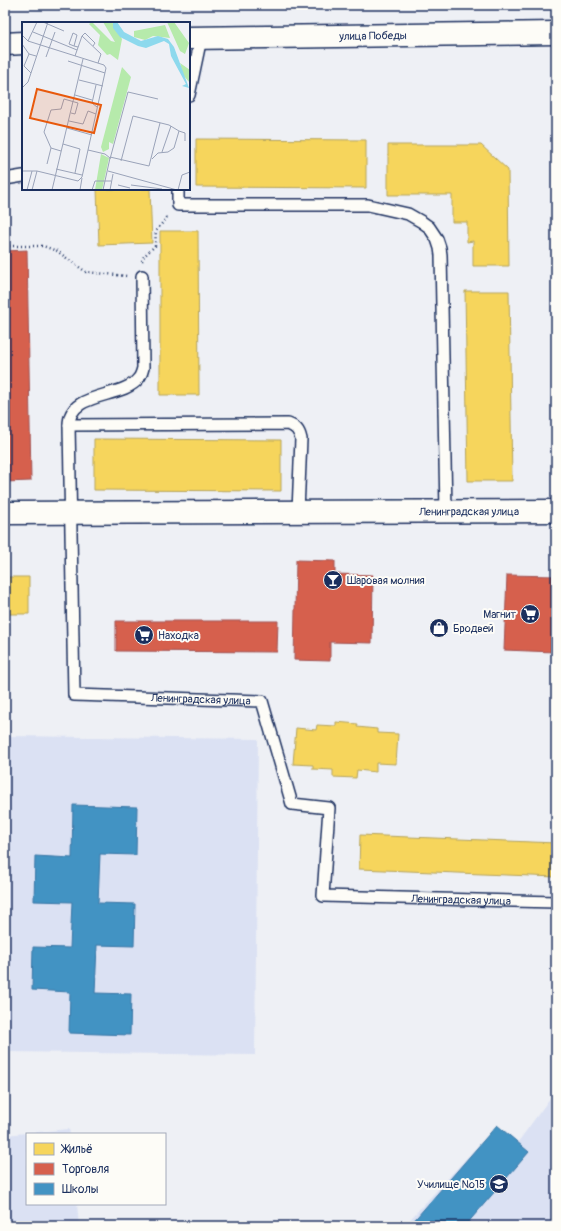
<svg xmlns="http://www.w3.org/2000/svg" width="561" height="1231" font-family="Pangolin,sans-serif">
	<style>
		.built { fill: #dbe1f3 }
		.homes { fill: #f6d55c; stroke: #b4a35d }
		.shops { fill: #d6604d; stroke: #9e5152 }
		.schools { fill: #4393c3; stroke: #3775a5 }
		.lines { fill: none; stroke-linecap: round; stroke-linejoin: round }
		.lane-casing { stroke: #1b2f5e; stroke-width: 14 }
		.secondary-casing { stroke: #1b2f5e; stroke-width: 25 }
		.path { stroke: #1b2f5e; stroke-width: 2.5; stroke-dasharray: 1 3; stroke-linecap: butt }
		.lane { stroke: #fdfcf7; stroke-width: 11 }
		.secondary { stroke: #fdfcf7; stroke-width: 22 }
		.labels { text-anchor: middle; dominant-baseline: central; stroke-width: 4; stroke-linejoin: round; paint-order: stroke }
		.street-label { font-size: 11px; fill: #1b2f5e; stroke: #fdfcf7 }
		.poi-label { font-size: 11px; fill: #1b2f5e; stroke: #fdfcf7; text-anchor: start }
		.inset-road { fill: none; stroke: #9aa3b9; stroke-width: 1 }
		.view { fill: #e8590c; fill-opacity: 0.15; stroke: #e8590c; stroke-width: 2 }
		.inset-edge { fill: none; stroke: #1b2f5e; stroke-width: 2 }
	</style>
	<rect width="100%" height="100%" fill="#eef0f5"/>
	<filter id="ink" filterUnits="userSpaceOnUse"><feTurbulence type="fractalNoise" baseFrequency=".025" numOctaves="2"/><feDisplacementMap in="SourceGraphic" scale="8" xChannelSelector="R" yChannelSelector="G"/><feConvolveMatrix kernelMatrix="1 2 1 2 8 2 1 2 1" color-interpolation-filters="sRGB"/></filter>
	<g filter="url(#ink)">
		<path class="built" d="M5 736 258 739 255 1055 5 1052Z
			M556 1090V1226H404L497 1125 518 1142Z
			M69 1129 70 1134H27V1204H77L79 1226H5V1135Z"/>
		<path class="homes" d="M196 139 366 140V188L196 187Z
			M388 145H481L508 170 509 266H473V241L467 242V222H452V195H388Z
			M97 189H150L152 243 99 245Z
			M160 231H198L199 395H160Z
			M465 291H509L512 481H468Z
			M94 439 281 440V491L94 490Z
			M5 577H29V614H5Z
			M336 722 358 724 357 727 377 729V733L398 734 396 764 376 763V772L357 770 356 778 333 777V770L313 769V765L293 764 296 728 316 730 317 725 336 726Z
			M360 835 556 843V877L359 869Z"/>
		<path class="shops" d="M27 250 31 481 5 482V251Z
			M296 560 335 561V574L373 575 372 643 330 642V661L294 660Z
			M507 575 556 576 554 652 504 650Z
			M116 621H278L277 652 116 651Z"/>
		<path class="schools" d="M73 805 137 807 136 855 100 854 98 903 135 904 134 946 97 945 95 993 131 994 130 1035 69 1033 70 992 32 990 33 947 70 948 72 902 34 901 35 856 72 858Z
			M497 1125 529 1152 465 1226H413L411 1224Z"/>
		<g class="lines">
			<defs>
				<g id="lane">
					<path d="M189 95 201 38"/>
					<path d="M5 179 23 176"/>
					<path d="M178 189V205H368L408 214 422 222 429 227 437 239 440 248 441 255 446 511"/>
					<path d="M69 425C69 391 122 399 138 379 141 376 142 372 143 368L142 276"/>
					<path id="s1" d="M298 511 301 439C299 430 296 427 288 424L69 425 74 695 262 701 292 804 329 808 323 896 556 902"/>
				</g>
				<g id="secondary">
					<path id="s2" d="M189 38 556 33"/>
					<path d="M5 44 23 43"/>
					<path id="s3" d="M5 513 556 511"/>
				</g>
			</defs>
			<use href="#lane" class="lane-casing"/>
			<use href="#secondary" class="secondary-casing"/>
			<path class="path" d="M5 246H43L57 251 86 272 127 276
				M142 261 144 256 155 246 156 231 167 217"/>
			<use href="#lane" class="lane"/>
			<use href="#secondary" class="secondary"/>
		</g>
	</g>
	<defs>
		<symbol id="bar-disc" viewBox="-11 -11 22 22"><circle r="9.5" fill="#1b2f5e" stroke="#fdfcf7"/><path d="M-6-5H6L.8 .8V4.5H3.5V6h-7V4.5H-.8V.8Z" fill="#fff"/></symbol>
		<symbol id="supermarket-disc" viewBox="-11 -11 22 22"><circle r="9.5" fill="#1b2f5e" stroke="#fdfcf7"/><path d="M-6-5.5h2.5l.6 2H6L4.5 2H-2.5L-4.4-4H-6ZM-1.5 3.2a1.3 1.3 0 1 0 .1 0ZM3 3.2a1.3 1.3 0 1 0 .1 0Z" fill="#fff"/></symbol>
		<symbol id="shop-disc" viewBox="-11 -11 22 22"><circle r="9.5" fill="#1b2f5e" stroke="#fdfcf7"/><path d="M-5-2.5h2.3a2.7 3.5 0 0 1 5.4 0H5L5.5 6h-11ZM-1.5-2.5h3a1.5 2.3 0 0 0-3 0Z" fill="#fff"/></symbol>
		<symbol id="university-disc" viewBox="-11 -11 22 22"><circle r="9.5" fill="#1b2f5e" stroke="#fdfcf7"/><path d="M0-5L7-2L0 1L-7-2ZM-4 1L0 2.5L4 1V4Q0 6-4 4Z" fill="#fff"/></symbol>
	</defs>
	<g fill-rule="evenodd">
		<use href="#bar-disc" x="322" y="569" width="22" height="22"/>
		<use href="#supermarket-disc" x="519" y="603" width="22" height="22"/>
		<use href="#shop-disc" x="428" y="617" width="22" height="22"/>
		<use href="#supermarket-disc" x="133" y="624" width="22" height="22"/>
		<use href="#university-disc" x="488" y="1173" width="22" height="22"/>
	</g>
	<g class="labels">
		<g class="street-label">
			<text stroke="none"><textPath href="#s2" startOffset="184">улица Победы</textPath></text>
			<text stroke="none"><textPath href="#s3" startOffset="464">Ленинградская улица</textPath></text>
			<text stroke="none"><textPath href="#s1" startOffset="709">Ленинградская улица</textPath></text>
			<text stroke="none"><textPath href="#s1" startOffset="1141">Ленинградская улица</textPath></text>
		</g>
		<g class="poi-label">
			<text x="347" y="580">Шаровая молния</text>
			<text x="516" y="614" text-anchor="end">Магнит</text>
			<text x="453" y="628">Бродвей</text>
			<text x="158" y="635">Находка</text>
			<text x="485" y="1184" text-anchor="end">Училище №15</text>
		</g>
	</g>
	<g transform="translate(22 22)">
		<rect width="168" height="168" fill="#eef0f5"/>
		<path d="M70 0 89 19 93 20 81 0H90L100 17 96 38 88 32 85 33 76 23 78 13 67 2ZM145 0H152L167 21 163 32 158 29ZM143 3 148 16 131 14 123 18 112 15V9ZM158 41 168 48V61L161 53ZM100 45 109 55 91 122 87 120V127L81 130 79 125ZM79 132 87 136 80 168H73Z" fill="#b6eaab"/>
		<path d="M91 0H95L102 10 119 19 136 14 146 17 152 25 167 66 160 64 164 62 149 34 147 22 142 19 124 26 116 24 98 15 91 6Z" fill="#8dd9ed"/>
		<path class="inset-road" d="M21 0 42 9M11 10 55 28M0 13 6 19 82 43 84 46 66 128M60 14 63 11 73 21 71 24M6 19 15 0M0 22 7 32M52 24 47 22 51 11 55 13 52 24 56 25M53 34 60 14 79 32 76 41M24 35 33 10M46 39 83 51M9 51 2 44 7 32 14 34M57 58 81 64M74 63 70 81 75 85M0 66 6 60 26 0M53 73 70 78M47 99 61 102 66 89 74 92M45 106 70 113M157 109 163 111V119M41 122 58 127 53 151M39 129 29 126 22 110 29 88 39 87 42 77 56 81 53 92 49 91M140 130 149 104M88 135 127 144 138 101M88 137 106 70 136 77M99 139 111 94 147 103 157 109 152 126 146 130 136 131 130 137M25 142 29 126M34 147 60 153M0 149H15L56 159 60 155 66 128 83 132 88 136 81 168M86 149 155 168M96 163 108 166M109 163 140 167M5 168 10 149M10 168 15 149M30 168 61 37M58 168 60 156M70 168 73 159H89M88 168 91 152M156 168 160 153 168 150"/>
		<path class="view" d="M15 67 79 83 72 111 8 96Z"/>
		<rect width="168" height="168" class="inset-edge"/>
	</g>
	<rect width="561" height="1231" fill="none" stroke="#fdfcf7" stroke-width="20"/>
	<rect x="10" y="10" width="541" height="1211" fill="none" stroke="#1b2f5e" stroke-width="1.5" filter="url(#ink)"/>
	<rect x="26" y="1133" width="140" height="72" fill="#fdfcf7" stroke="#a3aaba"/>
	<rect x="34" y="1143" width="20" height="12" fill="#f6d55c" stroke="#a3aaba"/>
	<text x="62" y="1153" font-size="12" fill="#1b2f5e">Жильё</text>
	<rect x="34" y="1163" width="20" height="12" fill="#d6604d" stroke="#a3aaba"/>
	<text x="62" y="1173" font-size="12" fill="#1b2f5e">Торговля</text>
	<rect x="34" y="1183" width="20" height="12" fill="#4393c3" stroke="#a3aaba"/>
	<text x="62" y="1193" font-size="12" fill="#1b2f5e">Школы</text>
</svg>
